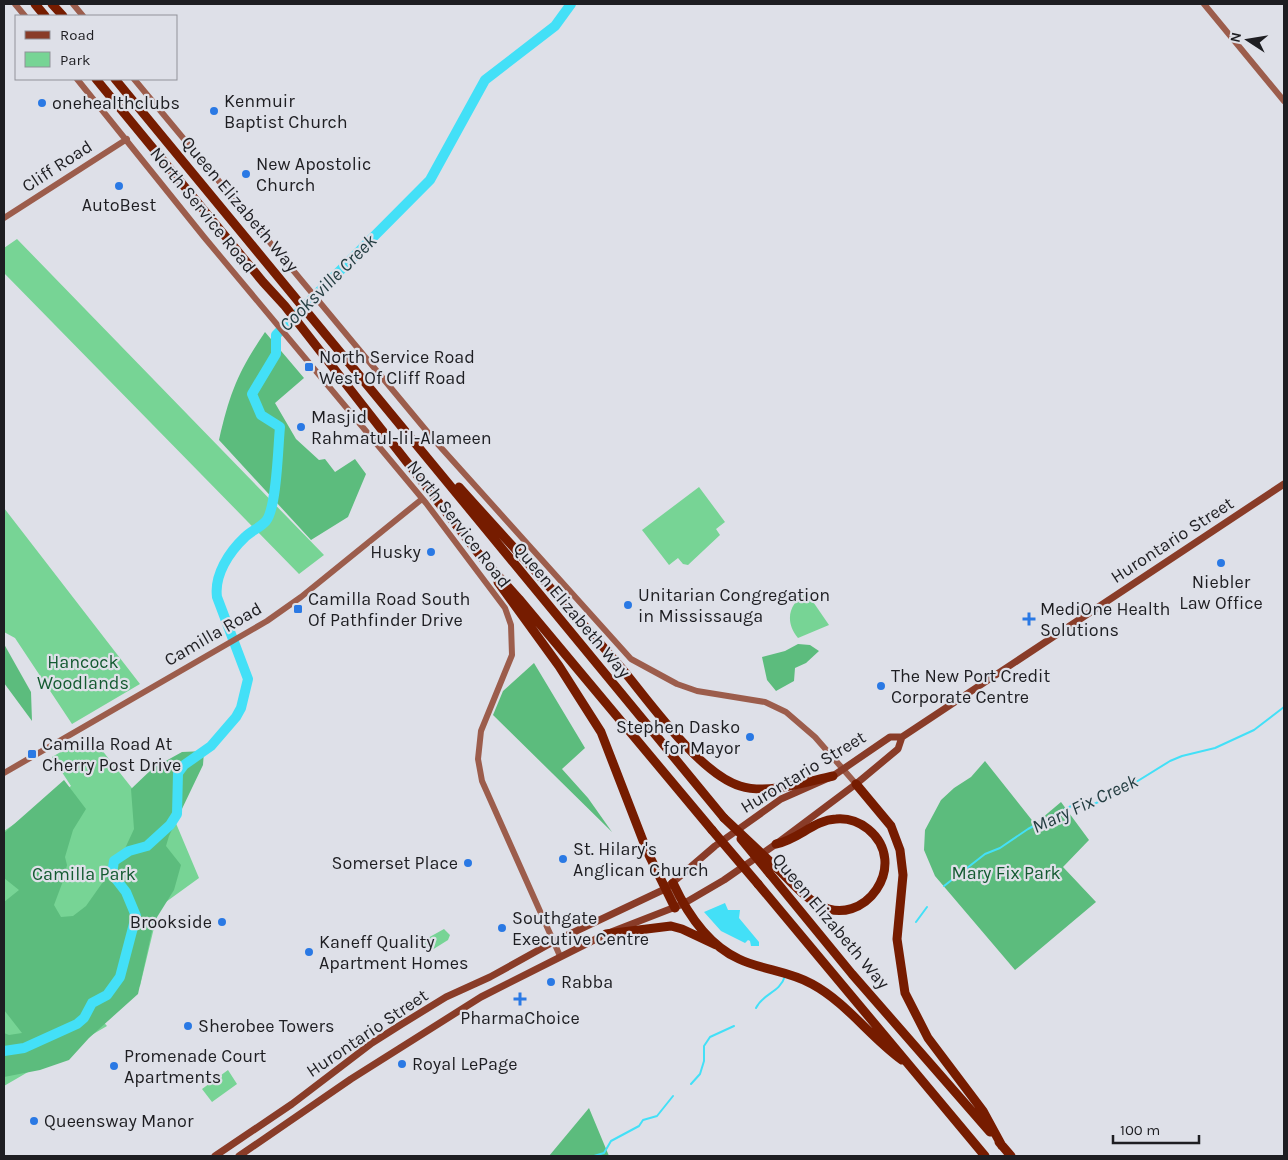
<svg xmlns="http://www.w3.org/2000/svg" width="1288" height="1160" font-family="Karla,sans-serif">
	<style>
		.green { fill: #77d495 }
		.forest { fill: #5cbc7d }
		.water { fill: #43e0f7 }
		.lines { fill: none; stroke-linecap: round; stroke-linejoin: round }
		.stream { stroke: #43e0f7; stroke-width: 2 }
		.river { stroke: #43e0f7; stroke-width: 10 }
		.secondary { stroke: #9c5d4c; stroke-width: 6 }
		.primary { stroke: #893c28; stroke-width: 7 }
		.highway { stroke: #761c00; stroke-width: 9 }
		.highway-bridge { stroke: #761c00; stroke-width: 9 }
		.poi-dot { fill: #2a79e4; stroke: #dee0e8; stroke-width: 2 }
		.labels { text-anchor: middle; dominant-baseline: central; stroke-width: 4.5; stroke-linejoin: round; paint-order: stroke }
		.poi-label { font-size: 18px; fill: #1e1e22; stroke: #dee0e8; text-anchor: start }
		.street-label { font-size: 18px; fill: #1e1e22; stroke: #dee0e8 }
		.park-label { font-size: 18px; fill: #145a31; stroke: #dee0e8 }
		.water-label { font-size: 19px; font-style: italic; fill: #243d41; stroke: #dee0e8 }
	</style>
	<rect width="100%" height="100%" fill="#dee0e8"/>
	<path class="green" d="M17 239 324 555 299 574 4 273V248Z
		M699 487 725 522 716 529 720 535 688 565 683 564 678 558 669 565 642 530Z
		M4 508 140 684 72 724 15 638 4 632Z
		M807 593 829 625 798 638C784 621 789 603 807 593Z
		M90 735 139 797 159 783 199 878 159 907 140 986 100 1018 107 1026 4 1086V831L71 786 52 757Z
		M444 929 450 935 448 940 432 950 425 945 426 939Z
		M228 1070 237 1084 212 1102 202 1089Z"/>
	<path class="forest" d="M265 332 304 378 275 403 296 439 319 460 325 459 335 472 355 459 366 474 348 517 311 540 219 440C230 392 238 372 265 332Z
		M4 644 31 692 32 721 4 683Z
		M798 644 810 645 819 651 806 663 795 668 794 681 776 691 767 680 762 657 785 651Z
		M534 663 585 748 562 769 588 798 612 832 493 715 503 691Z
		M204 751 203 765 169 836 166 846 181 865 174 890 154 922 138 994 89 1038 69 1060 40 1070 4 1077V1033L9 1035 22 1033 4 1010V902L19 890 4 878V833L64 780 86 809 73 830 65 857 67 865 63 881 54 905 61 917 73 916 86 906 122 855 134 829 131 789 153 768 182 752Z
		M985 761 1035 824 1061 802 1089 840 1063 867 1096 902 1015 970 935 876 924 850 925 830 941 800 954 788 971 777Z
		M589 1108 609 1156H549Z"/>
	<path class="water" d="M725 903 728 910H740L739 918 759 942V946H751L750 941 748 940 745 943 721 931 704 912Z"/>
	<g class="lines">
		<path class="stream" d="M944 886 985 854 1000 848 1028 829 1073 805 1094 804 1120 792 1170 761 1182 756 1215 748 1254 730 1284 707
			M916 922 927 907
			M756 1008C763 993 780 993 785 976
			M691 1084 700 1074 704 1061V1046L710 1037 734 1026
			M594 1156 604 1153 611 1141 639 1126 643 1120 657 1116 673 1096"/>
		<path class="river" d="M4 1051 24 1048 77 1024 84 1018 92 1003 107 995 120 977 136 916 126 892 112 874 114 861 129 851 147 846 170 825 177 814 178 773 184 765 211 746 236 717 241 708 248 679 217 597C214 575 229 552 245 537 251 531 261 527 266 521 277 508 278 445 280 427L261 415 252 394 276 354V335L430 180 485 80 555 26 571 4"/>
		<path class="secondary" d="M15 4 25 16
			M73 4 83 16
			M1204 4 1284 101
			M77 79 204 237 426 503 505 608 511 625 512 655 481 731 478 759 482 781 560 956
			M134 79 435 441 631 659 677 684 697 691 765 702 786 712 815 737 856 784
			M4 218 127 139
			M4 773 267 621 301 597 422 499"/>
		<path class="primary" d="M215 1156 292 1104 372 1043 402 1024 446 997 490 977 553 942 665 889 715 846 781 799 833 776 890 737H902L1284 484
			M239 1156 351 1079 481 997 606 934 683 904 724 880 776 844 856 784 898 749 902 737"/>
		<path class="highway" d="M35 4 45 16
			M52 4 63 16
			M96 79 263 282 285 306 478 553 519 599 712 830
			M115 79 724 818
			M459 487C512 546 566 604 618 664 647 698 698 773 740 786 769 795 805 782 833 776
			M498 582 559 666 601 732 647 851 675 908
			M856 784 891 826 900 850 903 875 897 939 905 993 928 1038 983 1111 1002 1146
			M776 844C798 840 814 820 836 819 847 818 859 822 868 829 911 864 864 930 819 905 803 896 791 882 778 869
			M770 874 852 974 990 1132
			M673 883C687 913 708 945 739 959 762 970 789 971 812 984 847 1003 870 1037 902 1060
			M758 884 985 1156
			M606 934 671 926 682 929 716 945
			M999 1142 1011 1156"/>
		<path class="highway-bridge" d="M724 818 778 869
			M712 830 758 884
			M741 839 770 874"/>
	</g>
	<g class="poi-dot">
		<circle cx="42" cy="103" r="5"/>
		<circle cx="214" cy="111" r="5"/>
		<circle cx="246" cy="174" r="5"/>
		<circle cx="119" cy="186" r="5"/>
		<rect x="304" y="362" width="10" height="10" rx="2.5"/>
		<circle cx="301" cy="427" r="5"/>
		<circle cx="431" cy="552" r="5"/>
		<circle cx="1221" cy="563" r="5"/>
		<circle cx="628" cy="605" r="5"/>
		<rect x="293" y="604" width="10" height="10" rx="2.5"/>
		<path d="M1026.5 611.5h5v5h5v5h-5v5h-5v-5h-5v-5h5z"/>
		<circle cx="881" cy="686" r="5"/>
		<circle cx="750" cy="737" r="5"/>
		<rect x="27" y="749" width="10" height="10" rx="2.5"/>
		<circle cx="563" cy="859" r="5"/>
		<circle cx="468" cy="863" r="5"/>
		<circle cx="222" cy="922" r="5"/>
		<circle cx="502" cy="928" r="5"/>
		<circle cx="309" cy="952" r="5"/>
		<circle cx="551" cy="982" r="5"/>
		<path d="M517.5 991.5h5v5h5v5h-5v5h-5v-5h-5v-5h5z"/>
		<circle cx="188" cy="1026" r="5"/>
		<circle cx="402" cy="1064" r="5"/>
		<circle cx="114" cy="1066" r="5"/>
		<circle cx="34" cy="1121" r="5"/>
	</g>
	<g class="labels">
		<g class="poi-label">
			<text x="224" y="101">Kenmuir<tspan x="224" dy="21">Baptist Church</tspan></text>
			<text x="52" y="103">onehealthclubs</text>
			<text x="256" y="164">New Apostolic<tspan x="256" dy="21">Church</tspan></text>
			<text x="119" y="205" text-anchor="middle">AutoBest</text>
			<text x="319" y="357">North Service Road<tspan x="319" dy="21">West Of Cliff Road</tspan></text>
			<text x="311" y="417">Masjid<tspan x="311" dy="21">Rahmatul-lil-Alameen</tspan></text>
			<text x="421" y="552" text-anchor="end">Husky</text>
			<text x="1221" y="582" text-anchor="middle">Niebler<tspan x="1221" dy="21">Law Office</tspan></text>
			<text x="638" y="595">Unitarian Congregation<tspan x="638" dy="21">in Mississauga</tspan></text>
			<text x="308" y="599">Camilla Road South<tspan x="308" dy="21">Of Pathfinder Drive</tspan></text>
			<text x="1040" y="609">MediOne Health<tspan x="1040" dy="21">Solutions</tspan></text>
			<text x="891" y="676">The New Port Credit<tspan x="891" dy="21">Corporate Centre</tspan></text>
			<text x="740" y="727" text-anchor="end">Stephen Dasko<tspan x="740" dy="21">for Mayor</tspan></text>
			<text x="42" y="744">Camilla Road At<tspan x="42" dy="21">Cherry Post Drive</tspan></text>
			<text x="573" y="849">St. Hilary's<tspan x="573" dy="21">Anglican Church</tspan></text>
			<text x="458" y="863" text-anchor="end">Somerset Place</text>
			<text x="512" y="918">Southgate<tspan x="512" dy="21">Executive Centre</tspan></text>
			<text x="212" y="922" text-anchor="end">Brookside</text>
			<text x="319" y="942">Kaneff Quality<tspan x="319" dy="21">Apartment Homes</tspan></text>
			<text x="561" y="982">Rabba</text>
			<text x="520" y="1018" text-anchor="middle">PharmaChoice</text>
			<text x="198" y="1026">Sherobee Towers</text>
			<text x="124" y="1056">Promenade Court<tspan x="124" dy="21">Apartments</tspan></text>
			<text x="412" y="1064">Royal LePage</text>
			<text x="44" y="1121">Queensway Manor</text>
		</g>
		<g class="street-label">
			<text transform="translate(57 166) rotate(-33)">Cliff Road</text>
			<text transform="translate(240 204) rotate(50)">Queen Elizabeth Way</text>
			<text transform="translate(203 210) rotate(51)">North Service Road</text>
			<text transform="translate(459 524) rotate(52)">North Service Road</text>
			<text transform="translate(1172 540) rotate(-33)">Hurontario Street</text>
			<text transform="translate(572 610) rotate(50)">Queen Elizabeth Way</text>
			<text transform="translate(213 634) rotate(-30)">Camilla Road</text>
			<text transform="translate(803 772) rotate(-31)">Hurontario Street</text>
			<text transform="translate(831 921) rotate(50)">Queen Elizabeth Way</text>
			<text transform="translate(367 1033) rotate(-34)">Hurontario Street</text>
		</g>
		<g class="park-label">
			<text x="83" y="662">Hancock<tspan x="83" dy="21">Woodlands</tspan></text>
			<text x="1006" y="873">Mary Fix Park</text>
			<text x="84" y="874">Camilla Park</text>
		</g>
		<g class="water-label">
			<text transform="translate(328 283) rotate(-45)">Cooksville Creek</text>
			<text transform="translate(1085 804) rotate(-25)">Mary Fix Creek</text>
		</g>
	</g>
	<rect width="1288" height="1160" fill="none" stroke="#1e1e22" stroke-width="10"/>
	<rect x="15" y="15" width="162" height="65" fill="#dee0e8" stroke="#919299"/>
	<rect x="25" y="31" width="25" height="8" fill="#893c28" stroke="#919299"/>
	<text x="60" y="40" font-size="15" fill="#1e1e22">Road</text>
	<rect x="25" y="52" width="25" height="15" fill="#77d495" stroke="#919299"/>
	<text x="60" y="65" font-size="15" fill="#1e1e22">Park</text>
	<g transform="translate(1248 40) rotate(282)" stroke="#dee0e8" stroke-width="4" paint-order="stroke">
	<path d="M0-4L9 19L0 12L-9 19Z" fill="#1e1e22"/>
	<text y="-8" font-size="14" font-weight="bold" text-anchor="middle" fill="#1e1e22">N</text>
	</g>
	<path d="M1113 1135v8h86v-8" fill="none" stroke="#1e1e22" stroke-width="2.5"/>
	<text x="1120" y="1135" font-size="15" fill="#1e1e22" stroke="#dee0e8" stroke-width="4" paint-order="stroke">100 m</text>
</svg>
